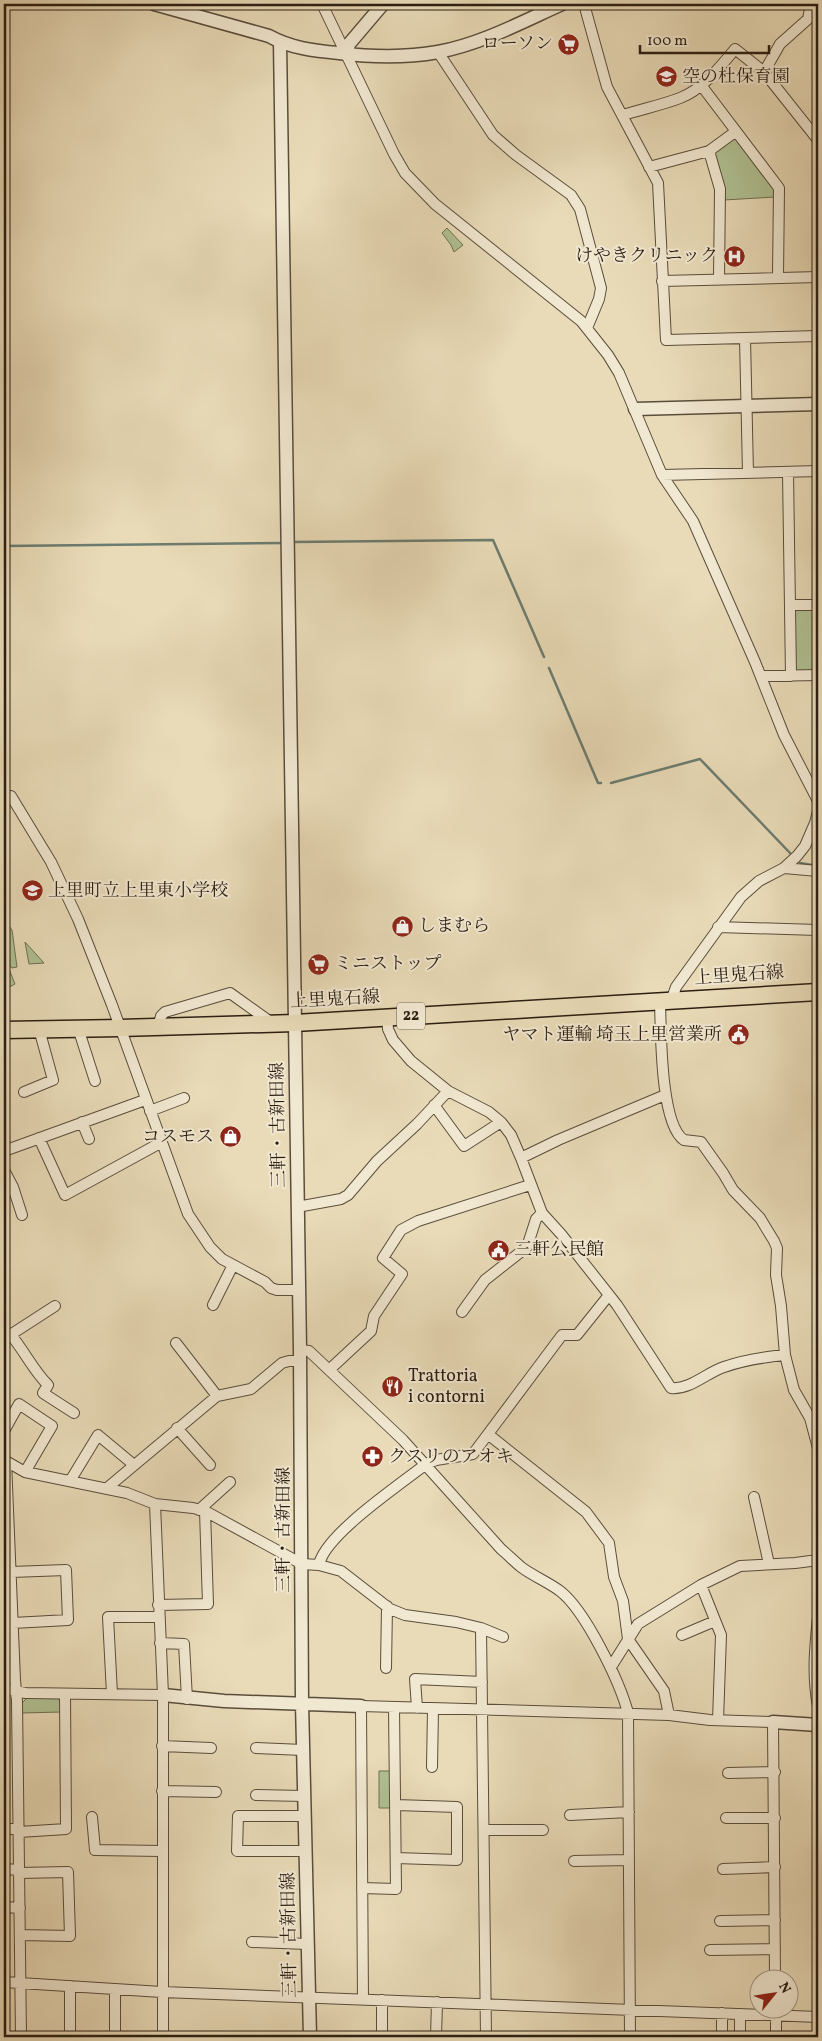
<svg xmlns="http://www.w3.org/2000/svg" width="822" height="2041" font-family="Vollkorn,'Noto Serif JP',serif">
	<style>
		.green { fill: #b0c193; stroke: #6e7052 }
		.water { fill: #97bbae; stroke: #6c7c70 }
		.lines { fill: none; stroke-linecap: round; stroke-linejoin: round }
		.stream { stroke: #6c7c70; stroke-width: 2.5 }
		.minor-casing { stroke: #5a4d3c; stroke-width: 12 }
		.tertiary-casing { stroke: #5a4d3c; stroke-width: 15 }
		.primary-casing { stroke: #2b1e12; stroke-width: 19 }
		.minor { stroke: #f1e8d1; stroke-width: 10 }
		.tertiary { stroke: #f1e8d1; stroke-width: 12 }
		.primary { stroke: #e9dbb8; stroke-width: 16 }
		.labels { text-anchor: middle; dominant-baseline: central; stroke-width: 4; stroke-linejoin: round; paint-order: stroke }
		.shield { fill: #f1e8d1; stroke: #665b4b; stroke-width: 1 }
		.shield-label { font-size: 16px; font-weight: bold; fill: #2b1e12 }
		.poi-label { font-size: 18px; fill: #2b1e12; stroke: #f1e8d1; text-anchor: start }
		.street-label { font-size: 18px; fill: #2b1e12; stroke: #f1e8d1 }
	</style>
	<rect width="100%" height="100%" fill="#e9dbb8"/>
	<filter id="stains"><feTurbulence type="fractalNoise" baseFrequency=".004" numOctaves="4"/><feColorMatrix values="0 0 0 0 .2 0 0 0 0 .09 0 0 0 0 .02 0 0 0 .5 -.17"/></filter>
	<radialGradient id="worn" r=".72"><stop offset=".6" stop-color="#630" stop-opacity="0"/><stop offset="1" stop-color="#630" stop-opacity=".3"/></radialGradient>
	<path class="green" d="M732 137 737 138 775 189V197L724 200 713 150Z
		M447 228 463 245 454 252 451 245 442 233Z
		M797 608H818V672H797L795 669 794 611Z
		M6 922 12 930 17 967 12 968 4 959V924Z
		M25 942 44 963 29 964Z
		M4 963 9 969 15 984 4 990Z
		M27 1698H58L61 1703V1712L22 1713V1703Z
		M379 1771H391L392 1808H379Z"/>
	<path class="water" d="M4 1651 10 1655 11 1677 4 1680Z"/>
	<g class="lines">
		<path class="stream" d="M293 542 493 540 544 657
			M4 546 285 543
			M549 668 598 783H601
			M611 783 700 759 791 854
			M800 863 818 866"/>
		<defs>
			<path id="minor" d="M322 4 394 154 405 173 435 204 581 321 608 355 619 373 662 475 693 521 755 662 784 735 818 801V811L815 823 805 846 797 856 784 868 759 881 741 897 676 987 671 1001
				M584 4 607 87 658 183 666 340 818 336
				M438 52 493 135 516 155 571 195 580 209 601 288 599 299 587 328
				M764 72 780 44 808 19 811 4
				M701 85 779 188 778 277
				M623 115C642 109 662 105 680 98 703 89 720 67 735 49L764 72 818 140
				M709 151 720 189 719 279
				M649 167 709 151 735 132
				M662 281 818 277
				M745 338 748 473
				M788 472 791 676
				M662 475 818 471
				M790 605H818
				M761 676 818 675
				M4 800 11 796 51 862 78 919 112 1005 188 1214 210 1247 222 1259 265 1282 271 1288 277 1290H299
				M784 868 818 871
				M718 927 818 930
				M660 1001C661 1030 660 1124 684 1140L701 1142 723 1173 733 1190 760 1218 774 1241 777 1248 776 1275 781 1306 785 1355 794 1390 810 1418 818 1448
				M387 1017 388 1029 393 1040 411 1061 448 1091 489 1112 501 1122 511 1135 521 1158 542 1213 561 1234 617 1305 671 1388C690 1390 706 1373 724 1367 744 1360 764 1357 785 1355
				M158 1027 161 1016 165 1012 230 993 272 1023
				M78 1028 95 1081
				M24 1092 53 1080 39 1029
				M434 1105 464 1146 501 1122
				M150 1111 184 1098
				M82 1122 89 1139
				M39 1138 65 1195 162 1142
				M4 1151 145 1100
				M521 1158 558 1140 665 1095
				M4 1170 13 1187 22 1215
				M297 1207 341 1199 348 1195 377 1161 417 1124 448 1091
				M213 1305 233 1265
				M462 1312 485 1280 527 1247 536 1219 542 1213
				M11 1335C25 1352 33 1370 48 1385L43 1393 74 1413
				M4 1339 55 1306
				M176 1343 217 1396
				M300 1350 309 1351 403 1440 501 1549C508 1555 514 1561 521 1567 533 1576 548 1582 560 1591 585 1610 620 1682 628 1713L630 2037
				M329 1370 371 1331 374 1316 402 1274 383 1258 401 1230 418 1221 530 1185
				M177 1428 210 1465
				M4 1431 19 1404 52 1426 25 1472
				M489 1435 586 1512 609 1543 614 1577 623 1601 628 1639 664 1691 669 1715
				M4 1460 25 1472 127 1493 155 1504 193 1508 205 1511 302 1564 319 1565 341 1571 390 1609 405 1615 456 1622 481 1628 503 1637
				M6 1461 15 1680 17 1701 21 2037
				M70 1481 98 1435 134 1465
				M107 1488 217 1396 251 1389 282 1363 289 1361H300
				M754 1497 769 1564
				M155 1504 163 1695V2037
				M199 1510 230 1482
				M319 1565C324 1535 401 1484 426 1464L436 1460 473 1454 562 1335H577L609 1295
				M11 1572 66 1570 68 1620 13 1623
				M701 1585 721 1635 718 1720
				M158 1605 208 1604 205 1511
				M818 1617C815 1647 812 1675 818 1706
				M481 1628 486 2037
				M682 1635 715 1621
				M160 1643 184 1644 187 1699
				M611 1667 638 1624 701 1585 740 1566 795 1563 818 1560
				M386 1668 387 1606
				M4 1689 26 1693 163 1695
				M112 1694 108 1617H158
				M417 1708 415 1679 482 1682
				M162 1746 211 1748
				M256 1748 303 1750
				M432 1767 433 1709
				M728 1773 775 1772
				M162 1791 216 1792
				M256 1795 304 1796
				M396 1805 457 1807V1860L396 1858
				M570 1815 629 1812
				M305 1816H238L237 1851H306
				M92 1817 95 1850 162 1851
				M726 1818H775
				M4 1829H19
				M484 1830H543
				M19 1832 66 1829 65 1694
				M574 1861 629 1860
				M4 1869 19 1870
				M723 1869 775 1867
				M19 1873 68 1872 70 1936 20 1935
				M362 1888 396 1889 394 1707
				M4 1907 20 1908
				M720 1921 775 1920
				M252 1942 308 1944
				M710 1950 775 1949
				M4 1982 162 1992 818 2017
				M70 1986V2037
				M115 1989V2037
				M363 1999 361 1706 669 1715 710 1720 773 1722 775 1978
				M382 2000V2037
				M776 2009V2037
				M740 2014V2037
				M436 2037 437 2002
				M722 2037V2013"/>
			<path id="tertiary" d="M154 4 269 36C290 48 315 51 339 53 371 57 405 58 438 52 481 44 522 22 562 4
				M280 42 300 1350 302 1703 310 2037
				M347 54 349 44 383 4
				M635 409 818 404
				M163 1695 224 1701 361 1706
				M773 1722 818 1725"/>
			<path id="primary" d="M4 1030 120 1028 295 1023 818 992"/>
		</defs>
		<use href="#minor" class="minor-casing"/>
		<use href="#tertiary" class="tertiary-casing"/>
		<use href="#primary" class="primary-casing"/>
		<use href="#minor" class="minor"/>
		<use href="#tertiary" class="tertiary"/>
		<use href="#primary" class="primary"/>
	</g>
	<defs>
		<symbol id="supermarket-disc" viewBox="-11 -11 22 22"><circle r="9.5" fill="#8f2418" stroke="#f1e8d1"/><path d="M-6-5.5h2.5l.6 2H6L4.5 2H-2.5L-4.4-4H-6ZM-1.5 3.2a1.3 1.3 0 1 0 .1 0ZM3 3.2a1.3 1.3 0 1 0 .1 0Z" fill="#fff"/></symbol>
		<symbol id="school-disc" viewBox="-11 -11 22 22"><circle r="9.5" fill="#8f2418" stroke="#f1e8d1"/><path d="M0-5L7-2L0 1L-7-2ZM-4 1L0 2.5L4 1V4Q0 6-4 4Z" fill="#fff"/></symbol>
		<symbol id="hospital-disc" viewBox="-11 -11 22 22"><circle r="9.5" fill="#8f2418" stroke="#f1e8d1"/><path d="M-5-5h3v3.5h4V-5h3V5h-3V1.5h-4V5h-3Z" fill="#fff"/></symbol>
		<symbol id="shop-disc" viewBox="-11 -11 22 22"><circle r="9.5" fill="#8f2418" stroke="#f1e8d1"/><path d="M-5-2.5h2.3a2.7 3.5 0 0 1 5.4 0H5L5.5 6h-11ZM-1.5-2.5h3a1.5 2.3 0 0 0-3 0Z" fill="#fff"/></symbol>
		<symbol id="civic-disc" viewBox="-11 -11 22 22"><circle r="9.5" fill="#8f2418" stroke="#f1e8d1"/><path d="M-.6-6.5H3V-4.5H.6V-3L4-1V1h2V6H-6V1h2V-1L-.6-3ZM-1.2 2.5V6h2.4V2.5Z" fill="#fff"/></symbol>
		<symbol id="restaurant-disc" viewBox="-11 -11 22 22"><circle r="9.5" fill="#8f2418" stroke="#f1e8d1"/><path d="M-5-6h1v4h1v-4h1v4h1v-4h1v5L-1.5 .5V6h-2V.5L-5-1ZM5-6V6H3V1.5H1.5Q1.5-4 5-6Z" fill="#fff"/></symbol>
		<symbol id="pharmacy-disc" viewBox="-11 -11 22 22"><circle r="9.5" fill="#8f2418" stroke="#f1e8d1"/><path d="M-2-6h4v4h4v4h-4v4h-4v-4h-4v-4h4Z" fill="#fff"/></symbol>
	</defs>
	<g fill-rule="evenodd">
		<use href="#supermarket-disc" x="556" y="32" width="25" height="25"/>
		<use href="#school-disc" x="654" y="64" width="25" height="25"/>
		<use href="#hospital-disc" x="722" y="244" width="25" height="25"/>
		<use href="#school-disc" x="20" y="878" width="25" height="25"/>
		<use href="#shop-disc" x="390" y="914" width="25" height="25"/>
		<use href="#supermarket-disc" x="306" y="952" width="25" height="25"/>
		<use href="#civic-disc" x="726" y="1022" width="25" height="25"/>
		<use href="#shop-disc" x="218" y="1124" width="25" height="25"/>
		<use href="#civic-disc" x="486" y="1238" width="25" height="25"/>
		<use href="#restaurant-disc" x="380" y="1374" width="25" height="25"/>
		<use href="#pharmacy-disc" x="360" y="1444" width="25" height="25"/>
	</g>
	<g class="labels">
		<rect class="shield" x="397" y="1002.5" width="28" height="27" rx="4"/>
		<g class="shield-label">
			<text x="411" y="1016">22</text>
		</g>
		<g class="poi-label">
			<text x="553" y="44" text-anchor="end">ローソン</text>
			<text x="682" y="77">空の杜保育園</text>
			<text x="718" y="256" text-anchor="end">けやきクリニック</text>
			<text x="48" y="891">上里町立上里東小学校</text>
			<text x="418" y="926">しまむら</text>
			<text x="334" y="964">ミニストップ</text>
			<text x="722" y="1035" text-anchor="end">ヤマト運輸 埼玉上里営業所</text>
			<text x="214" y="1137" text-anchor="end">コスモス</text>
			<text x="514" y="1250">三軒公民館</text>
			<text x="408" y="1376">Trattoria<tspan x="408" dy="21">i contorni</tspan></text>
			<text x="388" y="1457">クスリのアオキ</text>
		</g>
		<g class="street-label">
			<text transform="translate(739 976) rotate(-4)">上里鬼石線</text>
			<text transform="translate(335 1000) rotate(-3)">上里鬼石線</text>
			<text transform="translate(279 1125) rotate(-91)">三軒・古新田線</text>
			<text transform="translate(284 1530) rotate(-90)">三軒・古新田線</text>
			<text transform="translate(290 1935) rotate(-91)">三軒・古新田線</text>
		</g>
	</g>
	<rect width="822" height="2041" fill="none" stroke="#e9dbb8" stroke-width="20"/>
	<rect x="5" y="5" width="812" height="2031" fill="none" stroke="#2b1e12" stroke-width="2.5"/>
	<rect x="10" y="10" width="802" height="2021" fill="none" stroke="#2b1e12"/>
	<g transform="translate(774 1994) rotate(60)"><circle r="24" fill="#f1e8d1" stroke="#a29785"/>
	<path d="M0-4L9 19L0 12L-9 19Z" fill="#8f2418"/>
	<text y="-8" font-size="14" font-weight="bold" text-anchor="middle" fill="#2b1e12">N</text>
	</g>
	<path d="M640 45v8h129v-8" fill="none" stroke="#2b1e12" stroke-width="2.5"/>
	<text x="647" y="45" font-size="15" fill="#2b1e12" stroke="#f1e8d1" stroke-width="4" paint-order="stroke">100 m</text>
	<rect width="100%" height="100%" filter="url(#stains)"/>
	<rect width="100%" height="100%" fill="url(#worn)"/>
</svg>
